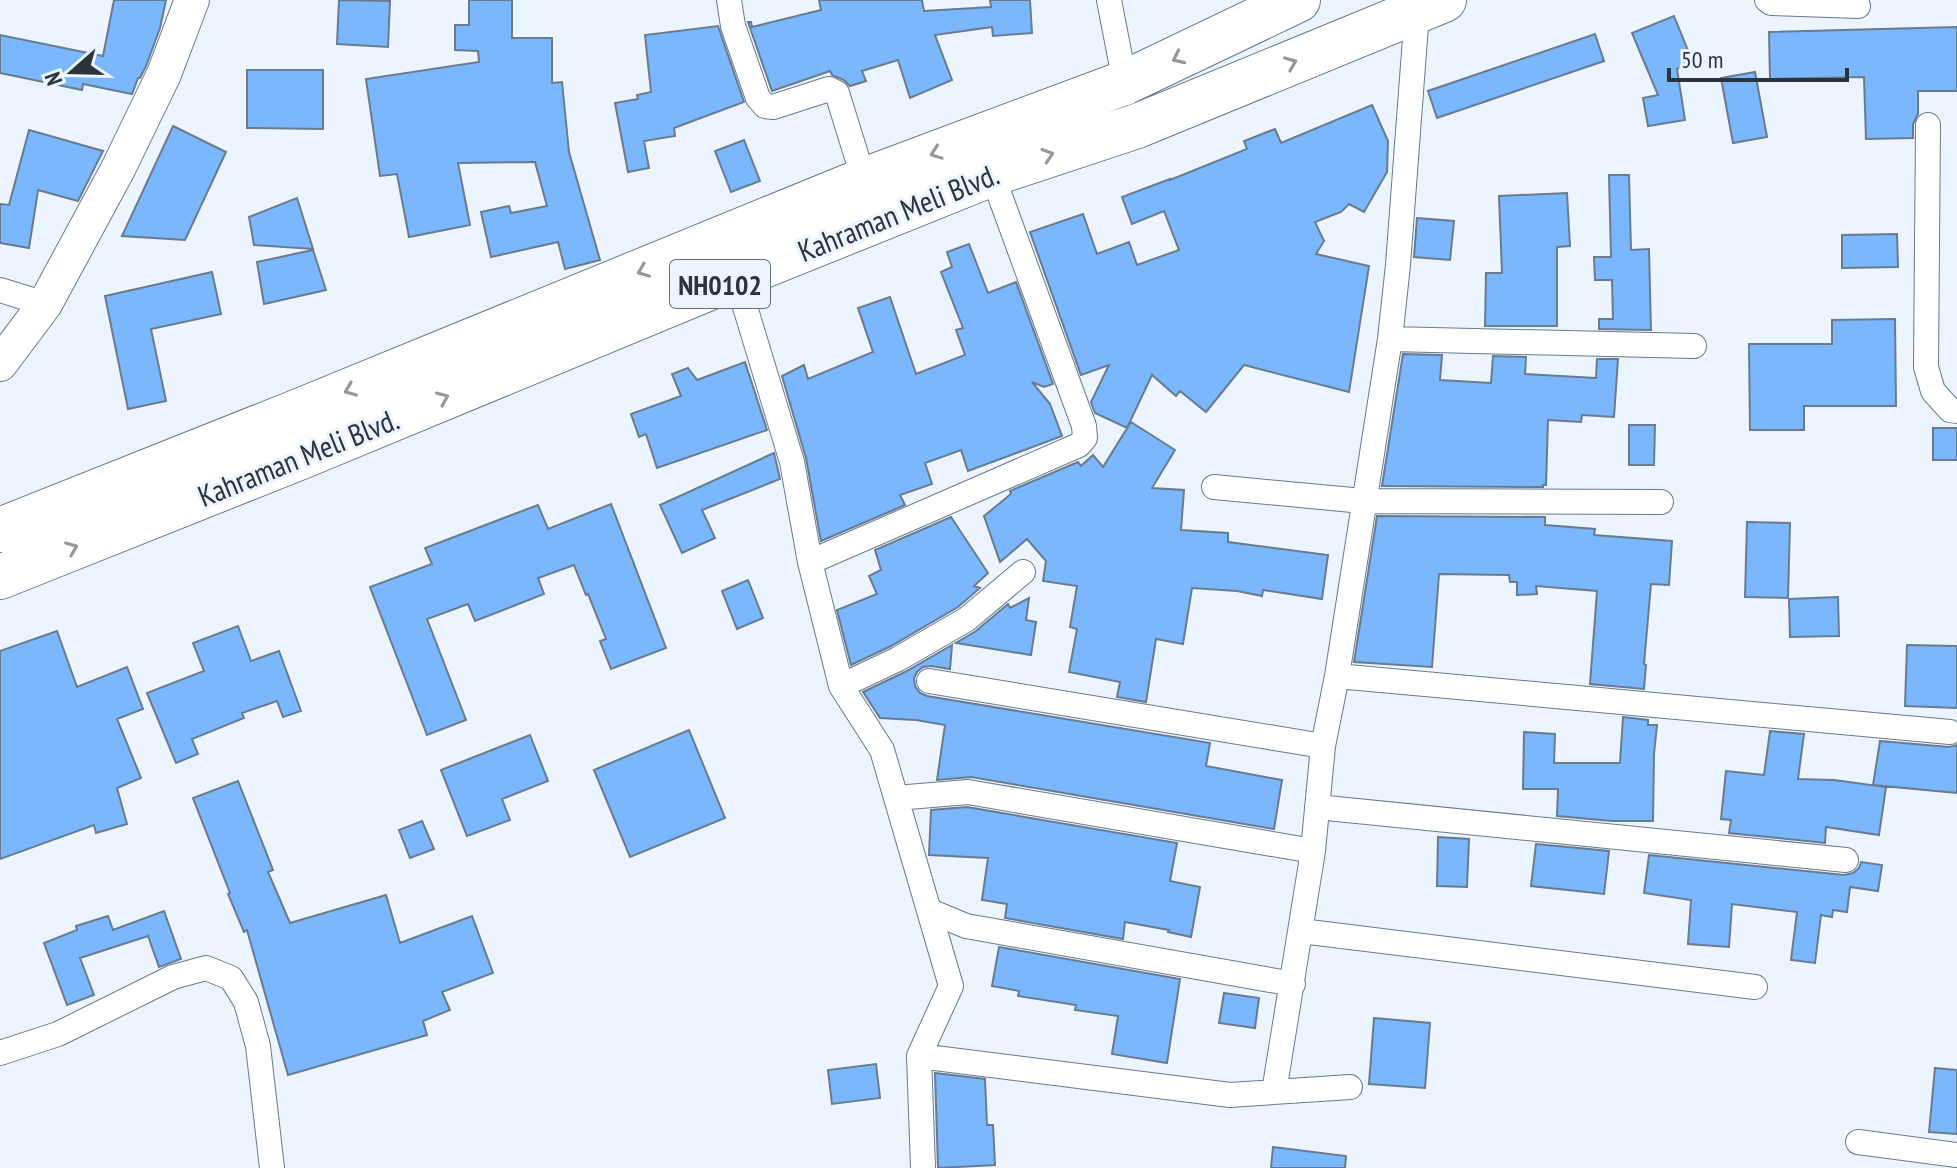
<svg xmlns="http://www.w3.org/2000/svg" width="1957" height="1168" font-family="'PT Sans Narrow',sans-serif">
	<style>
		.building { fill: #7ab7fe; stroke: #697b8f; stroke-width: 2 }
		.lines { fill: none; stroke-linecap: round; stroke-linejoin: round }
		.street-casing { stroke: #687a8f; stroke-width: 26 }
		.secondary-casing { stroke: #687a8f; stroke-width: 36 }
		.highway-casing { stroke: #687a8f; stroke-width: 46 }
		.street { stroke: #fff; stroke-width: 24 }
		.secondary { stroke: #fff; stroke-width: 34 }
		.highway { stroke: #fff; stroke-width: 44 }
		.oneway { stroke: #95999e }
		.labels { text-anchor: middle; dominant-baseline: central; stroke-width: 6; stroke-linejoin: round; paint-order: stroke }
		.shield { fill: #ecf4fd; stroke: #656d76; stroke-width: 2 }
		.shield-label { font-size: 28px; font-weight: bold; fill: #2b333c }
		.street-label { font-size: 30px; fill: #2b333c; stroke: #ecf4fd }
	</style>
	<rect width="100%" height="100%" fill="#ecf4fd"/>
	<path class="building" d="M114 0H166L160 28 146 66 140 78H138L132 94 83 84 82 90 0 73V35L103 56Z
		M339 0 390 1 388 47 337 44Z
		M469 0H512V38H552V83L562 82 569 152 600 260 565 269 558 242 491 257 481 212 509 206 511 213 547 206 535 162 458 163 470 225 409 237 397 174 380 176 366 79 479 62 478 51 455 50V25H469Z
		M819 0H922L924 11 991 7 990 0H1030L1032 33 993 36 992 27 935 35 952 80 910 98 898 60 862 71 866 81 850 86 844 80 832 75 830 71 772 91 748 22H751L752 27 821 10Z
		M1674 16 1693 63 1677 69 1685 120 1648 126 1643 98 1658 95 1632 33Z
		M718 26 744 102 674 128 675 136 644 141 649 168 628 172 615 103 638 99 637 95 651 92 645 35Z
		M1957 27V91H1918V114L1913 124V138L1866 139 1864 77 1770 79 1769 32Z
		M1595 34 1604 61 1437 118 1428 91Z
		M247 70H323V129L247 128Z
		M1755 72 1767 137 1733 143 1721 78Z
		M1372 105 1388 141 1387 172 1364 212 1349 204 1341 212 1315 222 1324 241 1316 254 1369 266 1349 392 1244 365 1206 412 1180 391 1176 396 1152 375 1127 428 1095 413 1091 402 1109 365 1081 375 1030 232 1083 214 1097 254 1129 242 1137 265 1179 250 1164 211 1132 224 1122 197 1170 179V180L1247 149 1244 141 1275 129 1281 143Z
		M173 126 226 152 185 240 122 236Z
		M29 130 103 151 78 201 38 190 29 248 0 243V204L9 205Z
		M744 140 760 181 731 192 715 151Z
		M1609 175H1629L1631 250 1649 249 1651 330 1599 329V319H1613L1612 280H1595L1594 257H1611Z
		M1567 193 1570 246 1557 247V326H1485L1486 273H1502L1499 196Z
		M297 198 313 249 254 245 249 217Z
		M1417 218 1454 221 1450 260 1414 257Z
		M1897 234 1898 267 1842 268V235Z
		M969 244 988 293 1016 282 1053 384 1044 387 1032 382 1050 404 1062 436 968 471 961 450 925 463 932 484 900 495 905 505 821 541 806 458 782 376 804 365 808 379 873 352 858 308 890 297 916 374 965 355 956 330 963 328 941 272 952 267 947 252Z
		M313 250 326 290 264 304 257 262Z
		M212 272 221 314 151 329 166 401 128 409 105 296Z
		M1895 319 1896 406H1804V430H1750L1749 344H1832V320Z
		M1403 354 1442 355 1440 380 1491 383 1493 356 1526 357 1525 374 1596 378 1597 359H1618L1614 417 1582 415 1581 422 1548 420 1546 485H1543V487L1382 486Z
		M745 362 767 430 657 468 646 434 639 437 631 414 681 396 672 374 688 368 697 380Z
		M1131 422 1175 450 1152 488 1184 490 1181 530 1228 533V542L1328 555 1322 599 1263 590 1262 596 1237 591 1192 588 1183 644 1156 639 1146 702 1117 697 1120 682 1069 672 1077 629 1070 627 1077 586 1043 581 1046 561 1027 539 1000 562 984 516 1011 494 1010 491 1078 462 1081 466 1093 455 1103 467Z
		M1629 425H1655L1654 465H1629Z
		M1933 428H1957V460H1933Z
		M774 453 780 479 702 510 715 538 682 553 660 505Z
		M611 504 666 648 611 669 600 641 606 639 588 594 586 595 574 565 538 578 544 594 475 621 468 604 427 619 466 720 427 735 370 587 432 564 425 548 538 505 548 529Z
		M1377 516 1545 517V525L1595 529 1594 535 1672 541 1669 585 1651 584 1644 664 1646 665 1644 689 1590 684 1597 591 1536 586 1537 594 1517 595V582H1510L1509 575 1439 574 1432 667 1354 662Z
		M951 517 988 573 974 586 980 588 958 607 891 646 851 665 837 610 877 594 869 576 881 570 875 550Z
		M1747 522 1790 523 1788 598 1745 597Z
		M748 580 763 618 737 629 722 591Z
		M1838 597 1839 636 1790 637 1789 599Z
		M1029 598 1026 620 1036 622 1031 655 956 643 976 631 1008 604 1010 608Z
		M238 626 251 661 279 651 301 711 283 717 277 701 242 713 244 718 192 739 198 754 176 763 147 693 204 671 193 643Z
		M57 631 77 687 127 667 143 709 117 719 141 778 117 788 127 824 96 833 94 825 0 859V651Z
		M952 645 950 669 931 666 923 667 917 672 914 678 915 686 920 693 927 696 1210 743 1206 766 1282 780 1274 829 971 777 937 780 945 725 916 720 880 718 863 692 905 672Z
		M1907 645 1957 646V708L1905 706Z
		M1623 717 1648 720V725H1657L1654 754 1653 821H1612L1557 816 1558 789H1523L1524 732 1555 734 1554 763H1620Z
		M689 730 725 818 630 857 594 770Z
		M1770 731 1804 734 1798 779 1834 780 1886 787 1879 835 1826 827 1825 843 1729 833 1731 820 1721 819 1726 771 1764 775Z
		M530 735 548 781 502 799 510 820 467 836 441 770Z
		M1880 741 1949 747 1957 745V793L1873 785Z
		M238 781 273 870 268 872 290 923 386 895 400 943 472 916 493 973 442 992 450 1010 423 1021 427 1035 288 1075 247 930 244 932 228 894 230 893 193 798Z
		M967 807 1177 843 1170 881 1200 887 1191 937 1168 932 1169 930 1125 922 1123 939 1005 918 1007 904 982 900 988 858 929 855 931 810Z
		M422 821 434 849 410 858 399 830Z
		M1438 837 1469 839 1467 887 1437 886Z
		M1536 844 1609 851 1604 894 1531 886Z
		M1649 855 1844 875 1853 873 1859 868 1861 862 1882 865 1878 891 1850 887 1847 912 1833 910 1832 917 1821 915 1815 963 1791 960 1797 912 1732 904 1729 947 1688 944 1691 900 1644 893Z
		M164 911 181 959 159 967 148 936 80 958 94 995 67 1005 44 943 77 930 76 926 108 916 113 930Z
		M999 947 1180 979 1167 1063 1112 1054 1118 1016 1075 1010 1076 1005 1018 996 1019 991 992 986Z
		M1224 993 1259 998 1255 1028 1219 1023Z
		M1374 1018 1430 1023 1425 1088 1369 1084Z
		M876 1064 880 1098 832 1104 828 1070Z
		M1935 1068 1957 1070V1134L1929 1132Z
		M935 1073 985 1079 987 1125H993L995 1165 938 1168Z
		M1273 1147 1346 1156 1345 1168H1271Z"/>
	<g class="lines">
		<defs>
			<path id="street" d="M729 0 733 26 758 98 765 106 773 107 829 89 837 93 864 180
				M1109 0 1127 93
				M1767 0 1771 3 1858 6
				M1928 125 1926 367 1933 391 1950 410 1957 411
				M736 277 792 462 810 562 841 686 882 750 951 986 919 1056 923 1168
				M0 290 45 304
				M1390 339 1694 346
				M1214 487 1363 501 1661 502
				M810 562 1079 445 1085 438 1084 426 992 174
				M1337 676 1950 732
				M929 681 1323 746
				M841 686 898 659 967 619 1023 572
				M896 798 968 792 1313 851
				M1317 807 1846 860
				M930 911 966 926 1293 984
				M1301 931 1755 987
				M0 1053 58 1034 173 977 206 968 231 978 246 1002 258 1046 272 1168
				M919 1056 1230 1095 1350 1087
				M1274 1092 1313 851 1323 746 1337 676 1390 339 1398 265 1417 12
				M1858 1142 1957 1155"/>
			<path id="secondary" d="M0 364 45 304 118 169 164 74 192 0"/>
			<path id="highway" d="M0 530 294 413 864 180 1124 83 1298 0
				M0 577 306 455 736 277 992 174 1137 126 1444 0"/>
		</defs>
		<use href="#street" class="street-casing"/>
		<use href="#secondary" class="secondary-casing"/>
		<use href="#highway" class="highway-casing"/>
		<use href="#street" class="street"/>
		<use href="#secondary" class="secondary"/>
		<use href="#highway" class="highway"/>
	</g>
	<defs><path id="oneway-chevron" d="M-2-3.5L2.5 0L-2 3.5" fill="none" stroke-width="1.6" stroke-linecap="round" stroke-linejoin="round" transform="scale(2)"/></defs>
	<g class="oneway">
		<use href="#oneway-chevron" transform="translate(1178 58) rotate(155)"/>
		<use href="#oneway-chevron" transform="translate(1291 63) rotate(-22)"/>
		<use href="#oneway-chevron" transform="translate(936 153) rotate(160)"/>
		<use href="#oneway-chevron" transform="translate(1048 155) rotate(-18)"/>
		<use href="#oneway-chevron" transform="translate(643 271) rotate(158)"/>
		<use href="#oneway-chevron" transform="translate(350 390) rotate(158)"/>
		<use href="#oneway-chevron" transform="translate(443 398) rotate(-23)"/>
		<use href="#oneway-chevron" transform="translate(72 548) rotate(-22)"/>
	</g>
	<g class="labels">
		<rect class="shield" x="670" y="260" width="100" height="48" rx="6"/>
		<g class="shield-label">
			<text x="720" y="284">NH0102</text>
		</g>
		<g class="street-label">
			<text transform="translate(898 212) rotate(-22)">Kahraman Meli Blvd.</text>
			<text transform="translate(298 457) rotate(-22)">Kahraman Meli Blvd.</text>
		</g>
	</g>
	<g transform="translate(72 72) rotate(250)" stroke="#ecf4fd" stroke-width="6" paint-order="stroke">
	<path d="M0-6L14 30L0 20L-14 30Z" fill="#2b333c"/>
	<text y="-12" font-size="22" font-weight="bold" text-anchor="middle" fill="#2b333c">N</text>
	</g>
	<path d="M1669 68v12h178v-12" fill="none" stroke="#2b333c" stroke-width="4"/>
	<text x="1681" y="68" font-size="24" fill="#2b333c" stroke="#ecf4fd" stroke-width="6" paint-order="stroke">50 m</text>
</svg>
